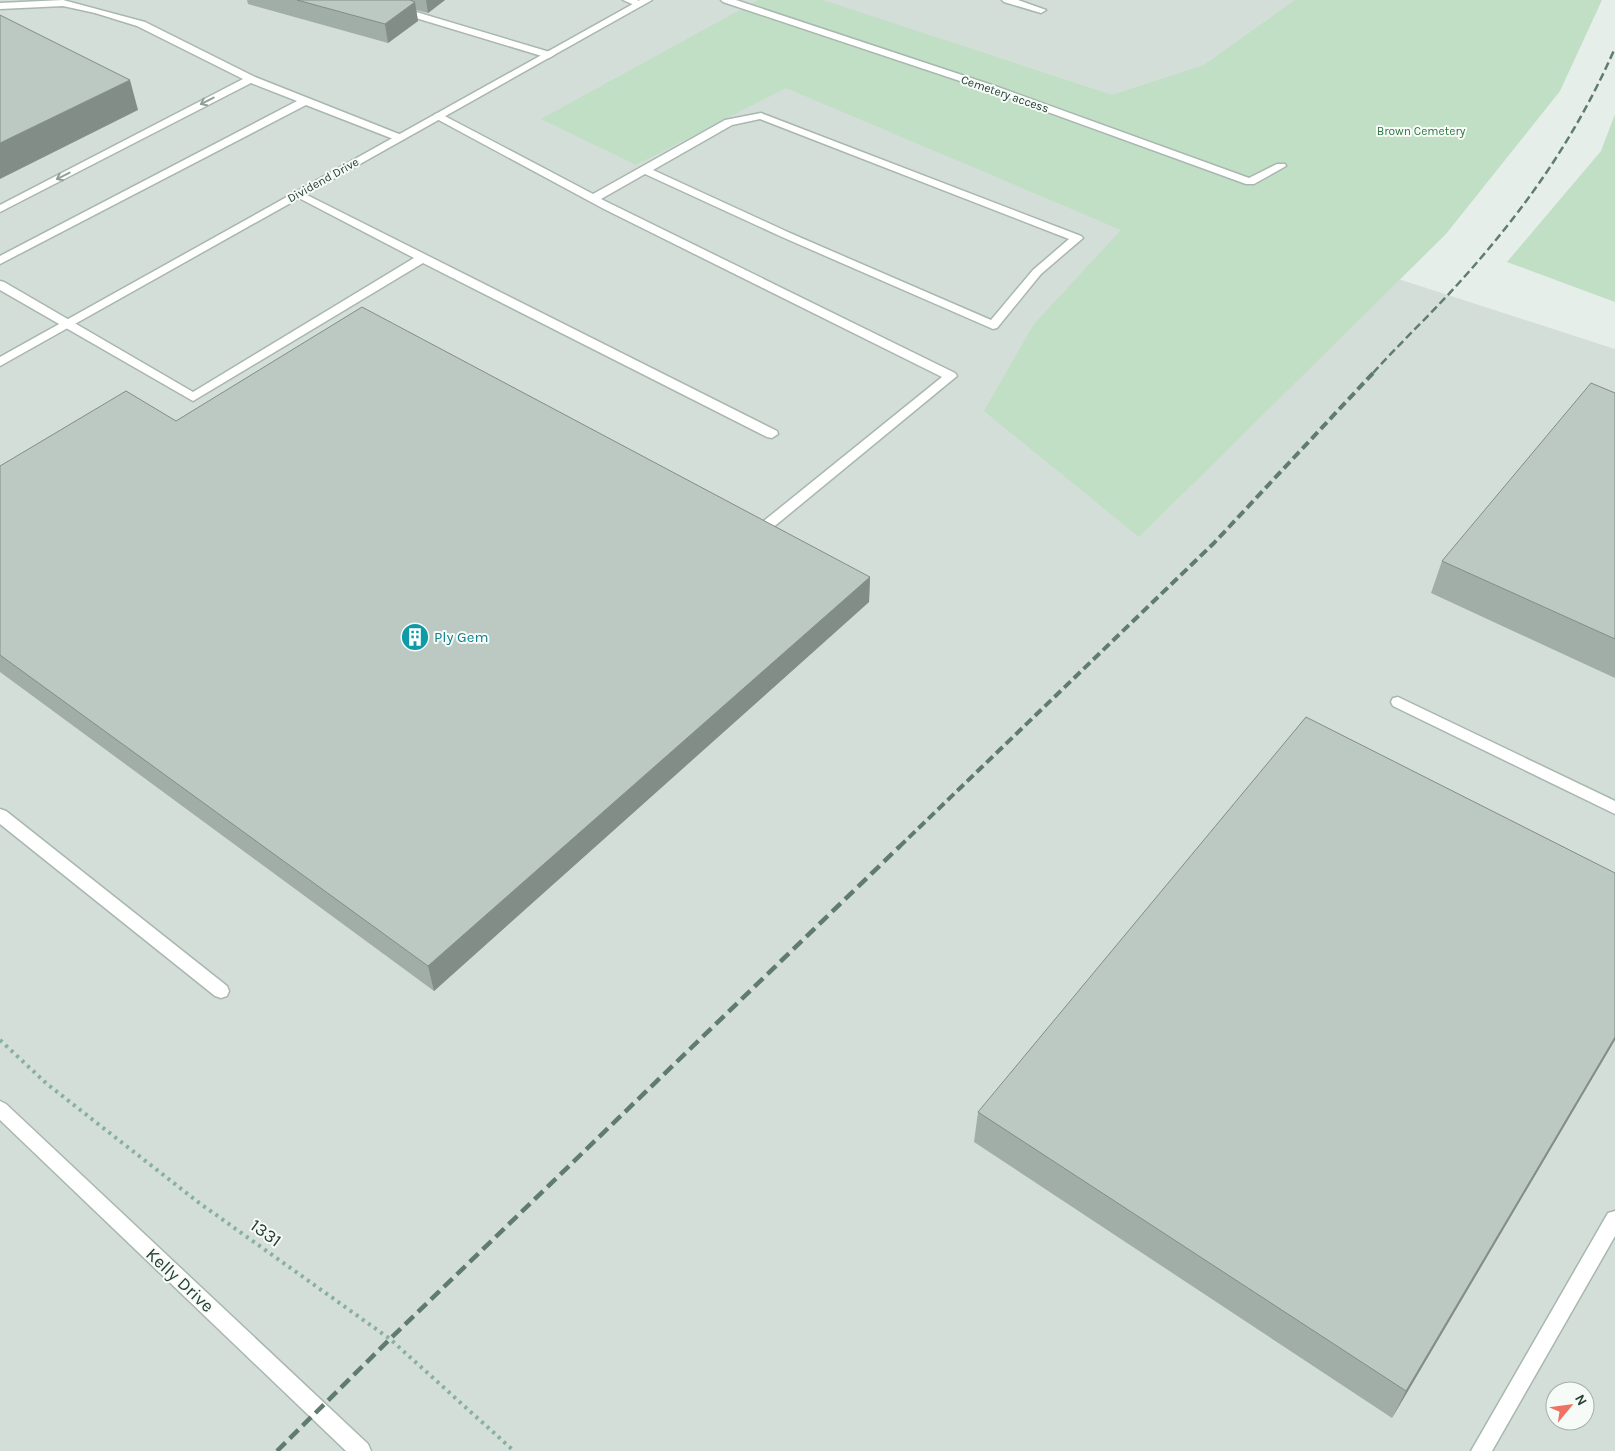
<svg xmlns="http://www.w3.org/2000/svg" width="1615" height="1451" font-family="Karla,sans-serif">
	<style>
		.built { fill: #d4ded8; fill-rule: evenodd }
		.green { fill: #c0dfc4 }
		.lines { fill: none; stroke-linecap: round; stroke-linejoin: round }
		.service-casing { stroke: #a8b7af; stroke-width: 3 }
		.minor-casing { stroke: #a8b7af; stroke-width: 3 }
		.tertiary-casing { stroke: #a8b7af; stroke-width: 3 }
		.path { stroke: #87b19e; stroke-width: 4; stroke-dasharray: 3 4.5; stroke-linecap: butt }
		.service { fill: #fff; fill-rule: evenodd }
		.minor { fill: #fff; fill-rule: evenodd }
		.tertiary { fill: #fff; fill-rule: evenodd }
		.rail-far2 { stroke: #607c70; stroke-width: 2.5; stroke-dasharray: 8 4; stroke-linecap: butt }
		.rail-far1 { stroke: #607c70; stroke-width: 4; stroke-dasharray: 9 4.5; stroke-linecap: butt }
		.rail { stroke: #607c70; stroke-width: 4.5; stroke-dasharray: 12 6; stroke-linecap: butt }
		.wall { fill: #a1ada7 }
		.shaded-wall { fill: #838d88 }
		.building { fill: #bbc9c2; stroke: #838d88 }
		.oneway { stroke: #92a09a }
		.labels { text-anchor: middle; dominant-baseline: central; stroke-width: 4; stroke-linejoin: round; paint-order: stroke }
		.far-street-label { font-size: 12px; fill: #254135; stroke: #f7fbf8 }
		.far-park-label { font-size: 12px; fill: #2f7741; stroke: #f7fbf8 }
		.culture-label { font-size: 15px; fill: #0d838f; stroke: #f7fbf8; text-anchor: start }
		.near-street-label { font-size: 18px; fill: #254135; stroke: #f7fbf8 }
	</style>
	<rect width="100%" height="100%" fill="#e6eee9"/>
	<path class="built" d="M0 0H1334L1213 219 1615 349V1451H0ZM1555 1391H1585V1421H1555Z"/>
	<path class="green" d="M758 0H823L1112 95 1204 65 1295 0H1602L1560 91 1446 234 1139 537 984 411 1034 324 1121 230 786 88 636 165 541 119Z
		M1615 114V302L1507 262 1601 151Z"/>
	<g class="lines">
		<defs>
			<path id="service" d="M63 0 145 22 255 77 404 136 405 138 400 141 396 140 306 105 0 264V256L297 101 251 83 0 212V205L243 79 137 26 95 13 63 6 0 9V3Z
				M361 0H376L553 53 554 55 549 58 545 57 363 2Z
				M623 0H637L644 4 639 7Z
				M721 0H736L995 86 1249 178 1277 164H1285L1286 166 1254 184H1246L987 90 723 2Z
				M1002 0H1018L1046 10 1041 13 1004 2Z
				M439 113 593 194 725 120 761 113 1081 236 1083 238 1041 274 997 328 993 329 782 237 645 174 601 199 955 373 957 376 765 534H755L753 531 755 528 942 377 604 209 435 118 434 116 435 114ZM760 119 1069 239 1033 270 991 320 790 233 653 170 732 125Z
				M299 191 777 431 778 434 772 438 767 437 423 263 193 401 0 290V281L4 282 193 392 414 258 295 196 293 194 295 192Z
				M1398 697 1615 801V814L1393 706 1391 702 1393 698Z
				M0 809 6 811 227 986 229 991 227 996 221 998 215 996 0 824Z
				M1615 1211V1236L1492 1451H1471L1608 1213Z"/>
			<path id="minor" d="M0 1101 6 1104 368 1444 371 1451H346L0 1120Z"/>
			<path id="tertiary" d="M640 0H652L0 366V357Z"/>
		</defs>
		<use href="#service" class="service-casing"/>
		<use href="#minor" class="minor-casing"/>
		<use href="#tertiary" class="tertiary-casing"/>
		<path class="path" d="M0 1040 47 1084 198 1202 390 1339 514 1451"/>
		<use href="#service" class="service"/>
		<use href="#minor" class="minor"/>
		<use href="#tertiary" class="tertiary"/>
		<path class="rail-far2" d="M1373 373C1400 343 1430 315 1457 285 1524 211 1575 139 1615 48"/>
		<path class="rail-far1" d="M899 847 1214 543 1374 372"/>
		<path class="rail" d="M277 1451 390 1339 900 846"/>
	</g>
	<path class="wall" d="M247 0H445L428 13 416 10 418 21 388 43 248 4Z
		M1615 393V678L1431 593 1442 561Z
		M176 421 870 577 869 602 434 991 0 672V466Z
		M1615 873V1040L1392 1418 974 1142 978 1112Z"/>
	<path class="shaded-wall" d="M426 0H445L428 13Z
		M415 2 418 21 388 43 385 24Z
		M130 80 138 110 0 179V143Z
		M870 577 869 602 434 991 428 966Z
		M1615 1037V1040L1392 1418 1406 1391Z"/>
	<path class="building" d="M297 0H410L415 2 385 24Z
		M0 15 130 80 0 143Z
		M362 307 870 577 428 966 0 655V466L126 391 176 421Z
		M1591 383 1615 393V639L1442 561Z
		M1306 717 1615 873V1037L1406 1391 978 1112Z"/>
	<defs><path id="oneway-shaft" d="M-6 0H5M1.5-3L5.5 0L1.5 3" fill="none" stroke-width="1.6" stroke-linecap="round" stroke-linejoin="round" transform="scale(1.25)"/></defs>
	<g class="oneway">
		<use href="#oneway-shaft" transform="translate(207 101) rotate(153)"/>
		<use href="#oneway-shaft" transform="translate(63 176) rotate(153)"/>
	</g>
	<defs>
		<symbol id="building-disc" viewBox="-11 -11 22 22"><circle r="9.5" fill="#0f9aa8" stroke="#f7fbf8"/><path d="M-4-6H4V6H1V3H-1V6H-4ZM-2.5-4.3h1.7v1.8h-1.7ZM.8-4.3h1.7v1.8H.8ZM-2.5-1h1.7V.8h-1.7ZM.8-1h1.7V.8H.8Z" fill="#fff"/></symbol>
	</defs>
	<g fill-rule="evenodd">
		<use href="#building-disc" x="399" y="621" width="32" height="32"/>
	</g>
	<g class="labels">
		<g class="far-street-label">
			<text transform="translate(1005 94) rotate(19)">Cemetery access</text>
			<text transform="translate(323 180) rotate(-29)">Dividend Drive</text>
		</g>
		<g class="far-park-label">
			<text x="1421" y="131">Brown Cemetery</text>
		</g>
		<g class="culture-label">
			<text x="434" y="637">Ply Gem</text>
		</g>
		<g class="near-street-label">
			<text transform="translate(266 1233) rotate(36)">1331</text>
			<text transform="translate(180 1280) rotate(43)">Kelly Drive</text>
		</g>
	</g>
	<g transform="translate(1570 1406) rotate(61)"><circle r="24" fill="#f7fbf8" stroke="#a3b1aa"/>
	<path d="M0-4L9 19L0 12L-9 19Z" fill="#ef7363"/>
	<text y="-8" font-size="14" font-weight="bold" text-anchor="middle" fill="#254135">N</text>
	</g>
</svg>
